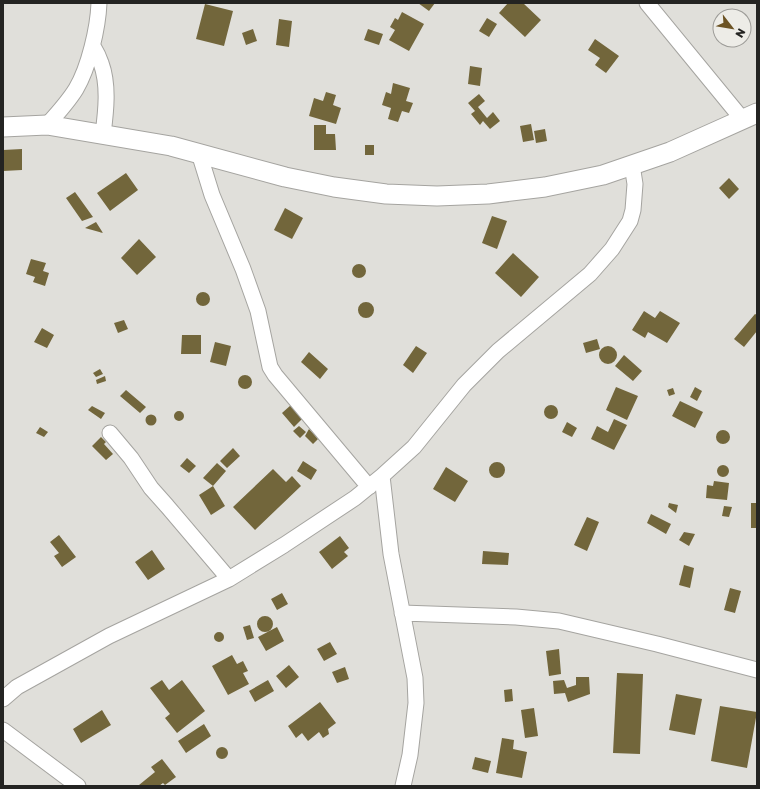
<svg xmlns="http://www.w3.org/2000/svg" width="760" height="789" font-family="'Golos Text',sans-serif">
	<style>
		.building { fill: #72663b }
		.lines { fill: none; stroke-linecap: round; stroke-linejoin: round }
		.minor-casing { stroke: #a5a4a0; stroke-width: 17 }
		.tertiary-casing { stroke: #a5a4a0; stroke-width: 21 }
		.minor { stroke: #fff; stroke-width: 15 }
		.tertiary { stroke: #fff; stroke-width: 19 }
	</style>
	<rect width="100%" height="100%" fill="#e0dfda"/>
	<path class="building" d="M418 3H435L429 11Z
		M508 3H523L541 20 525 37 499 13Z
		M205 4 233 11 224 46 196 39Z
		M402 12 424 24 409 51 389 40 395 30 390 27 395 18 398 20Z
		M487 18 497 24 489 37 479 31Z
		M279 19 292 21 289 47 276 45Z
		M253 29 257 41 246 45 242 33Z
		M368 29 383 34 379 45 364 40Z
		M595 39 619 56 606 73 595 65 600 58 588 50Z
		M470 66 482 68 480 86 468 84Z
		M393 83 410 88 406 101 413 103 409 113 402 111 398 122 388 119 391 108 382 105 386 92 391 94Z
		M326 92 336 95 333 105 341 108 336 124 309 116 314 98 323 101Z
		M479 94 485 101 478 107 487 118 493 112 500 121 490 129 483 121 480 125 471 114 475 111 468 103Z
		M531 124 534 140 523 142 520 126Z
		M314 125H326V134H335L336 150H314Z
		M545 129 547 141 536 143 534 131Z
		M365 145H374V155H365Z
		M22 149V170L3 171V150Z
		M126 173 138 190 110 211 97 193Z
		M729 178 739 189 729 199 719 188Z
		M75 192 93 217 82 221 66 198Z
		M285 208 303 218 292 239 274 230Z
		M492 216 507 221 497 249 482 243Z
		M96 222 103 233 85 228Z
		M139 239 156 257 137 275 121 258Z
		M513 253 539 277 521 297 495 273Z
		M31 259 46 263 43 271 49 273 45 286 33 282 35 277 26 274Z
		M352 271a7 7 0 1 1 14 0a7 7 0 1 1-14 0Z
		M196 299a7 7 0 1 1 14 0a7 7 0 1 1-14 0Z
		M358 310a8 8 0 1 1 16 0a8 8 0 1 1-16 0Z
		M644 311 655 318 660 311 680 323 667 343 648 332 645 338 632 330Z
		M755 314 757 315V331L744 347 734 339Z
		M124 320 128 329 118 333 114 323Z
		M42 328 54 335 47 348 34 342Z
		M182 335H201V354H181Z
		M597 339 600 349 586 353 583 343Z
		M215 342 231 346 226 366 210 362Z
		M416 346 427 353 413 373 403 365Z
		M599 355a9 9 0 1 1 18 0a9 9 0 1 1-18 0Z
		M309 352 328 369 320 379 301 362Z
		M624 355 642 371 633 381 615 366Z
		M100 369 103 374 96 377 93 373Z
		M238 382a7 7 0 1 1 14 0a7 7 0 1 1-14 0Z
		M105 376 106 381 97 384 96 380Z
		M616 387 638 396 627 420 606 410Z
		M695 387 702 391 697 401 690 397Z
		M673 388 675 394 669 396 667 390Z
		M126 390 146 407 140 413 120 396Z
		M680 401 703 412 695 428 672 416Z
		M291 405 302 419 294 427 282 413Z
		M544 412a7 7 0 1 1 14 0a7 7 0 1 1-14 0Z
		M92 406 105 413 101 419 88 410Z
		M174 416a5 5 0 1 1 10 0a5 5 0 1 1-10 0Z
		M145.5 420a5.5 5.5 0 1 1 11 0a5.5 5.5 0 1 1-11 0Z
		M614 419 627 425 614 450 591 439 597 426 608 432Z
		M567 422 577 428 572 437 562 432Z
		M299 426 306 432 300 438 293 431Z
		M40 427 48 432 44 437 36 433Z
		M309 429 318 439 313 444 305 436Z
		M716 437a7 7 0 1 1 14 0a7 7 0 1 1-14 0Z
		M101 437 106 442 104 444 113 454 106 460 92 446Z
		M233 448 240 456 227 468 220 461Z
		M187 458 196 466 189 473 180 466Z
		M303 461 317 470 311 480 297 471Z
		M489 470a8 8 0 1 1 16 0a8 8 0 1 1-16 0Z
		M217 463 226 471 213 486 203 478Z
		M717 471a6 6 0 1 1 12 0a6 6 0 1 1-12 0Z
		M446 467 468 481 455 502 433 489Z
		M273 469 286 482 292 476 301 486 255 530 233 507Z
		M714 481 729 483 727 500 706 498 707 485 713 486Z
		M213 486 225 506 211 515 199 495Z
		M669 503 678 505 676 513 668 507Z
		M751 503H757V528H751Z
		M724 506 732 507 729 517 722 516Z
		M651 514 671 524 666 534 647 523Z
		M587 517 599 522 587 551 574 545Z
		M684 532 695 534 689 546 679 540Z
		M59 535 76 557 62 567 54 556 59 553 50 542Z
		M340 536 349 548 344 552 348 556 332 569 319 552Z
		M152 550 165 569 148 580 135 562Z
		M483 551 509 553 508 565 482 564Z
		M684 565 694 568 690 588 679 585Z
		M730 588 741 591 735 613 724 610Z
		M282 593 288 604 277 610 271 599Z
		M257 624a8 8 0 1 1 16 0a8 8 0 1 1-16 0Z
		M250 625 254 638 247 640 243 627Z
		M277 627 284 641 266 651 258 637Z
		M214 637a5 5 0 1 1 10 0a5 5 0 1 1-10 0Z
		M330 642 337 654 324 661 317 649Z
		M559 649 561 674 549 676 546 651Z
		M232 655 237 664 243 661 248 671 243 673 249 684 228 695 212 666Z
		M289 665 299 677 286 688 276 676Z
		M345 667 349 679 337 683 332 672Z
		M617 673 643 674 640 754 613 753Z
		M576 677H589L590 694 568 702 565 693 554 694 553 681 564 680 567 688 576 685Z
		M162 680 169 690 182 680 205 711 177 733 165 718 170 714 150 688Z
		M268 680 274 691 255 702 249 691Z
		M512 689 513 701 505 702 504 690Z
		M676 694 702 699 695 735 669 730Z
		M320 702 336 723 328 729 329 734 323 738 319 732 308 741 302 733 296 738 288 726Z
		M720 706 757 712 747 768 711 761Z
		M534 708 538 736 525 738 521 710Z
		M102 710 111 725 81 743 73 729Z
		M204 724 211 736 186 753 178 741Z
		M502 738 514 740 513 749 527 752 522 778 496 773Z
		M216 753a6 6 0 1 1 12 0a6 6 0 1 1-12 0Z
		M475 757 491 761 488 773 472 769Z
		M162 759 176 777 165 785 163 783 159 786H140L139 785 155 772 151 767Z"/>
	<g class="lines">
		<defs>
			<path id="minor" d="M647 3 743 120
				M93 46C96 51 99 57 101 63 109 85 106 111 103 134
				M47 125C58 113 68 102 76 89 89 67 98 28 99 3
				M199 153 212 195 243 269 258 311 270 367 275 375 369 487
				M110 433 131 458 151 488 167 506 229 579
				M382 476 391 554 415 678 416 703 410 755 403 786
				M402 613 516 617 559 621 657 644 757 670
				M3 699 17 687 109 636 229 579 284 545 355 498 382 476 414 447 464 385 498 351 590 274 612 249 630 221 633 210 635 184 632 165
				M3 730 78 786"/>
			<path id="tertiary" d="M3 127 47 125 171 146 285 177 334 187 386 194 437 196 488 194 545 187 603 175 670 152 757 113"/>
		</defs>
		<use href="#minor" class="minor-casing"/>
		<use href="#tertiary" class="tertiary-casing"/>
		<use href="#minor" class="minor"/>
		<use href="#tertiary" class="tertiary"/>
	</g>
	<rect width="760" height="789" fill="none" stroke="#242422" stroke-width="8"/>
	<g transform="translate(732 28) rotate(121)"><circle r="19" fill="#edece7" stroke="#9d9c98"/>
	<path d="M0-3L7 15L0 10L-7 15Z" fill="#6c5324"/>
	<text y="-6" font-size="11" font-weight="bold" text-anchor="middle" fill="#242422">N</text>
	</g>
</svg>
